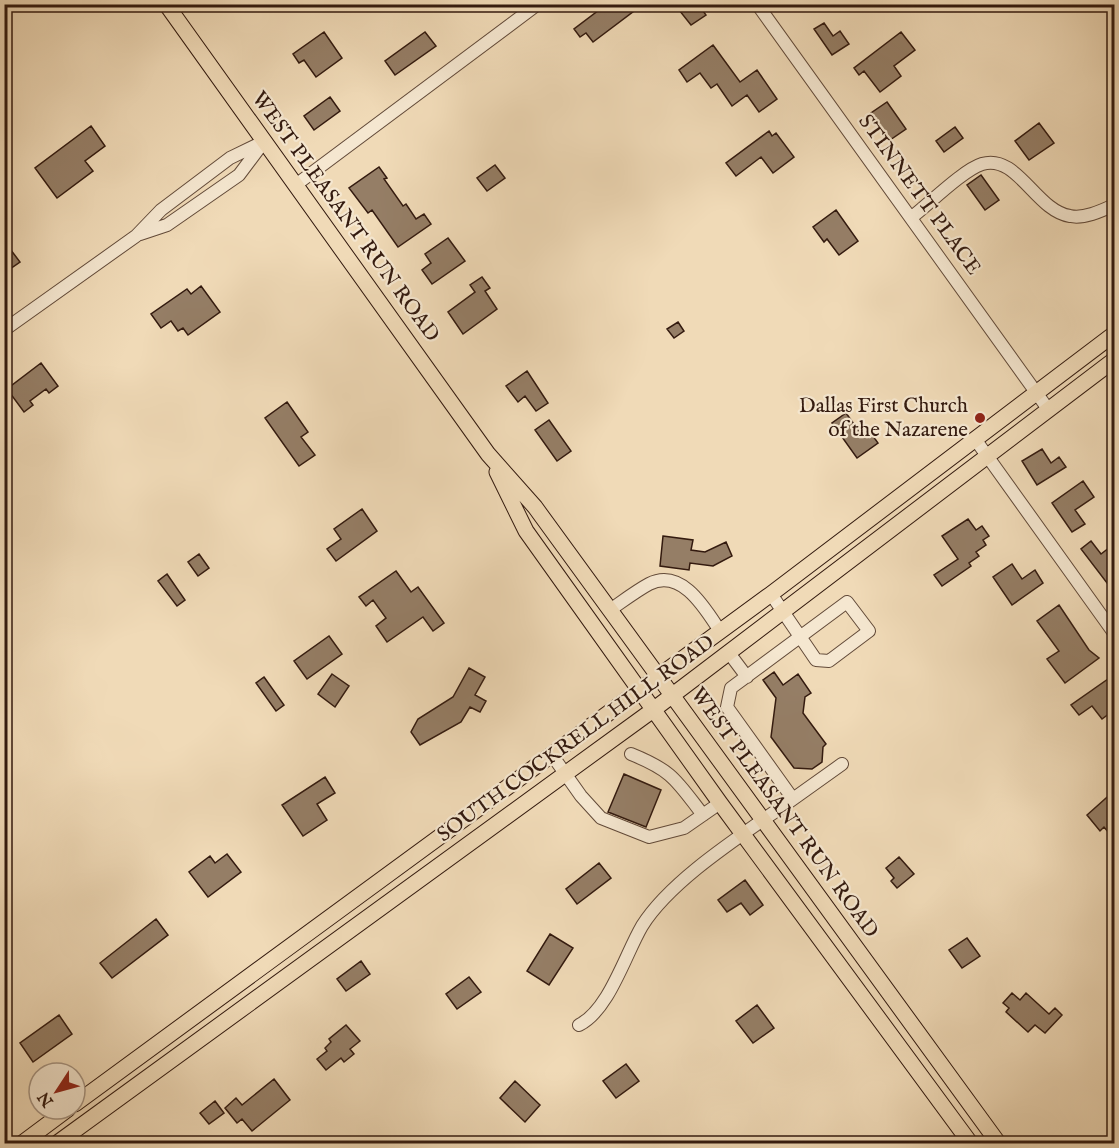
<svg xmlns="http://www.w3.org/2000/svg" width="1119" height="1148" font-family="'IM FELL English',serif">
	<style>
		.building { fill: #957e66; stroke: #331a0f; stroke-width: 1.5 }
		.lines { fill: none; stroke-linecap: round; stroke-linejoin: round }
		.minor-casing { stroke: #624a39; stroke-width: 14 }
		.major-casing { stroke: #331a0f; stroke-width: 17 }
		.minor { stroke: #f5e7d0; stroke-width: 12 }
		.major { stroke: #f0dab7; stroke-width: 15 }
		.poi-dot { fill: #8f2418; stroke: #f5e7d0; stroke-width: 2 }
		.labels { text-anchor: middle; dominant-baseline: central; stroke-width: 4.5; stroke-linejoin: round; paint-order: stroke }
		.street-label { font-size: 21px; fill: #331a0f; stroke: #f5e7d0 }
		.poi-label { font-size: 21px; fill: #331a0f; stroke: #f5e7d0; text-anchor: end }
	</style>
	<rect width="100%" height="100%" fill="#f0dab7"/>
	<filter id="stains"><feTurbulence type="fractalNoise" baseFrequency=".00333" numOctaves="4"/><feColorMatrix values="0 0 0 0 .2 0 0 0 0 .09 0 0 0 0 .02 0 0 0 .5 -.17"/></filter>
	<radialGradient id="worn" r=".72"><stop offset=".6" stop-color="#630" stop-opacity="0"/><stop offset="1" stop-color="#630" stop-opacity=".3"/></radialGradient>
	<path class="building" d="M607 4H629L634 11 593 42 586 33 580 37 574 29Z
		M687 4H698L706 15 691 25 679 10Z
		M824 23 833 36 840 31 849 44 832 55 814 29Z
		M324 32 342 58 316 77 304 60 299 63 293 54Z
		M425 32 436 46 395 75 385 61Z
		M901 32 915 50 894 66 901 76 880 92 864 71 859 75 854 68Z
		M713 45 740 82 757 70 777 99 759 112 747 95 732 106 717 84 711 88 700 73 687 82 679 70Z
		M330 97 340 111 314 130 304 116Z
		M887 102 906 129 890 140 871 113Z
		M1039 123 1054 143 1029 160 1015 141Z
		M91 126 105 146 85 161 93 171 57 198 35 168Z
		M955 127 963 138 944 152 936 141Z
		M769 131 772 136 776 133 794 157 773 173 761 157 736 176 726 163Z
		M495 165 505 178 487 191 477 178Z
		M379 167 387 178 384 179 403 206 406 204 416 219 424 214 431 224 398 247 372 210 368 213 349 188Z
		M981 175 999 200 985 210 967 185Z
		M836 210 858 241 839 255 827 239 824 242 813 227Z
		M448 238 465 261 432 284 422 270 431 263 425 254Z
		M4 241 20 262 4 273Z
		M482 277 490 288 485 291 497 309 463 334 448 312 475 292 470 285Z
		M201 286 220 312 188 335 183 328 178 331 171 321 161 328 151 314 187 289 191 294Z
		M678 322 684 331 674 338 667 329Z
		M41 363 58 386 49 393 46 389 30 401 33 405 24 412 7 389Z
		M527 371 548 403 536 411 525 396 518 402 506 386Z
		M287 402 308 432 301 437 315 455 299 466 265 418Z
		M846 413 861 434 868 429 878 443 857 458 832 423Z
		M549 420 571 451 557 461 535 430Z
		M1042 449 1051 463 1059 457 1066 467 1037 485 1022 461Z
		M1083 481 1094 497 1075 510 1085 524 1072 532 1052 503Z
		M362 509 377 531 336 561 327 549 341 539 334 529Z
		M968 519 976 530 982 526 989 536 983 540 986 545 976 552 979 556 969 563 971 566 942 586 934 575 958 559 942 536Z
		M663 536 693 540 691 550 705 552 726 542 732 556 713 566 690 563 689 570 660 566Z
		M1091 541 1101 554 1114 544V577L1107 583 1081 549Z
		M199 554 209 568 198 576 188 562Z
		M1012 564 1022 579 1035 570 1043 583 1012 605 993 577Z
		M396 571 411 592 418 587 444 623 433 631 423 617 387 642 376 626 386 618 373 600 366 606 359 597Z
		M167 574 185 600 177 606 158 581Z
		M1059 605 1089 650 1099 658 1065 683 1047 659 1059 651 1037 621Z
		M329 636 342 654 307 679 294 661Z
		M469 668 485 677 475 695 486 701 480 712 470 707 461 722 420 745 411 732 418 719 453 697Z
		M774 672 783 685 798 674 811 693 805 697 803 713 826 744 823 747 822 762 812 769 794 768 771 737 776 698 763 680Z
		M332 674 349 686 335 707 318 694Z
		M264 677 284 705 276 711 256 683Z
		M1108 679 1114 688V710L1102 719 1092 706 1079 715 1071 705Z
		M624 774 661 790 646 827 608 812Z
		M325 777 335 793 317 804 327 820 303 836 282 805Z
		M1114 791V839L1104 827 1100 831 1087 815Z
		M227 854 241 872 208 897 189 872 210 856 215 863Z
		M899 857 914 874 897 888 891 881 894 878 886 868Z
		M599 863 611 878 577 904 566 889Z
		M745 880 763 905 750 915 741 903 727 912 718 900Z
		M156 919 168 935 112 978 100 963Z
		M550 934 573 948 549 985 527 971Z
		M967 938 980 956 962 968 949 950Z
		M361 961 370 974 346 991 337 979Z
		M469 977 481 992 457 1009 446 994Z
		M1012 993 1020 1000 1026 993 1049 1014 1055 1008 1062 1015 1045 1033 1035 1025 1028 1032 1006 1012 1009 1008 1003 1003Z
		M757 1005 774 1028 753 1043 736 1021Z
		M59 1015 72 1034 33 1062 20 1043Z
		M346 1025 360 1041 350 1049 354 1054 344 1062 341 1058 326 1070 317 1059 327 1051 325 1048 331 1042 329 1039Z
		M626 1064 639 1081 616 1098 603 1081Z
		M274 1079 290 1100 252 1131 242 1119 237 1123 225 1108 236 1098 242 1105Z
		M515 1081 540 1105 525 1122 500 1098Z
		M215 1101 224 1113 209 1124 200 1113Z"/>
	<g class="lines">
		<defs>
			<path id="minor" d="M757 4 1048 409
				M297 184 538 4
				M912 217C929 204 963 170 982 164 1017 153 1036 211 1070 216 1084 219 1101 211 1114 205
				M140 234 167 225 239 175 263 143
				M4 330 136 236 161 210 230 158 265 141
				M975 439 1114 633
				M610 610C623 601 636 591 649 584 682 567 706 610 720 631
				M729 653 747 677
				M631 754C673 771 676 780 703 815
				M552 755 581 796 601 818 649 837 684 828 720 803
				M793 799 842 764
				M579 1025C609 1010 625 955 642 926 672 878 747 832 793 799L727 707 731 688 847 602 869 631 829 661 816 660 771 594"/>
			<path id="major" d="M166 4 488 454 535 507 999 1144
				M497 472 526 531 720 803 971 1144
				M75 1104 771 594 1114 334
				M21 1144 68 1109
				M56 1144 653 710 1114 360"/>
		</defs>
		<use href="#minor" class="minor-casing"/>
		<use href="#major" class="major-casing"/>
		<use href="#minor" class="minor"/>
		<use href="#major" class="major"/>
	</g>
	<circle class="poi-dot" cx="980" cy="418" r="6"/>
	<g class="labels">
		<g class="street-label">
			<text transform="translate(919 195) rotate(54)">STINNETT PLACE</text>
			<text transform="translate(345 217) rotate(54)">WEST PLEASANT RUN ROAD</text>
			<text transform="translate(576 739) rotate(-36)">SOUTH COCKRELL HILL ROAD</text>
			<text transform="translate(784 813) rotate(54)">WEST PLEASANT RUN ROAD</text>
		</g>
		<g class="poi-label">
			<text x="968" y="406">Dallas First Church<tspan x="968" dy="24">of the Nazarene</tspan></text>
		</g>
	</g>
	<rect width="1119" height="1148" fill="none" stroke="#f0dab7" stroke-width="24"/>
	<rect x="6" y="6" width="1107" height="1136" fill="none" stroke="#331a0f" stroke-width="3"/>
	<rect x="12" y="12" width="1095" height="1124" fill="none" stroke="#331a0f" stroke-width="1.5"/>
	<g transform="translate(57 1091) rotate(234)"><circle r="28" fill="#f5e7d0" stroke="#a79583" stroke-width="1.5"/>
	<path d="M0-4.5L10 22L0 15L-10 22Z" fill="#8f2418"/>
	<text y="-9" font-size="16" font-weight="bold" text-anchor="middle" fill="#331a0f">N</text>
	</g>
	<rect width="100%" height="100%" filter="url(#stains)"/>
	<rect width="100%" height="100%" fill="url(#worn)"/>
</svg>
